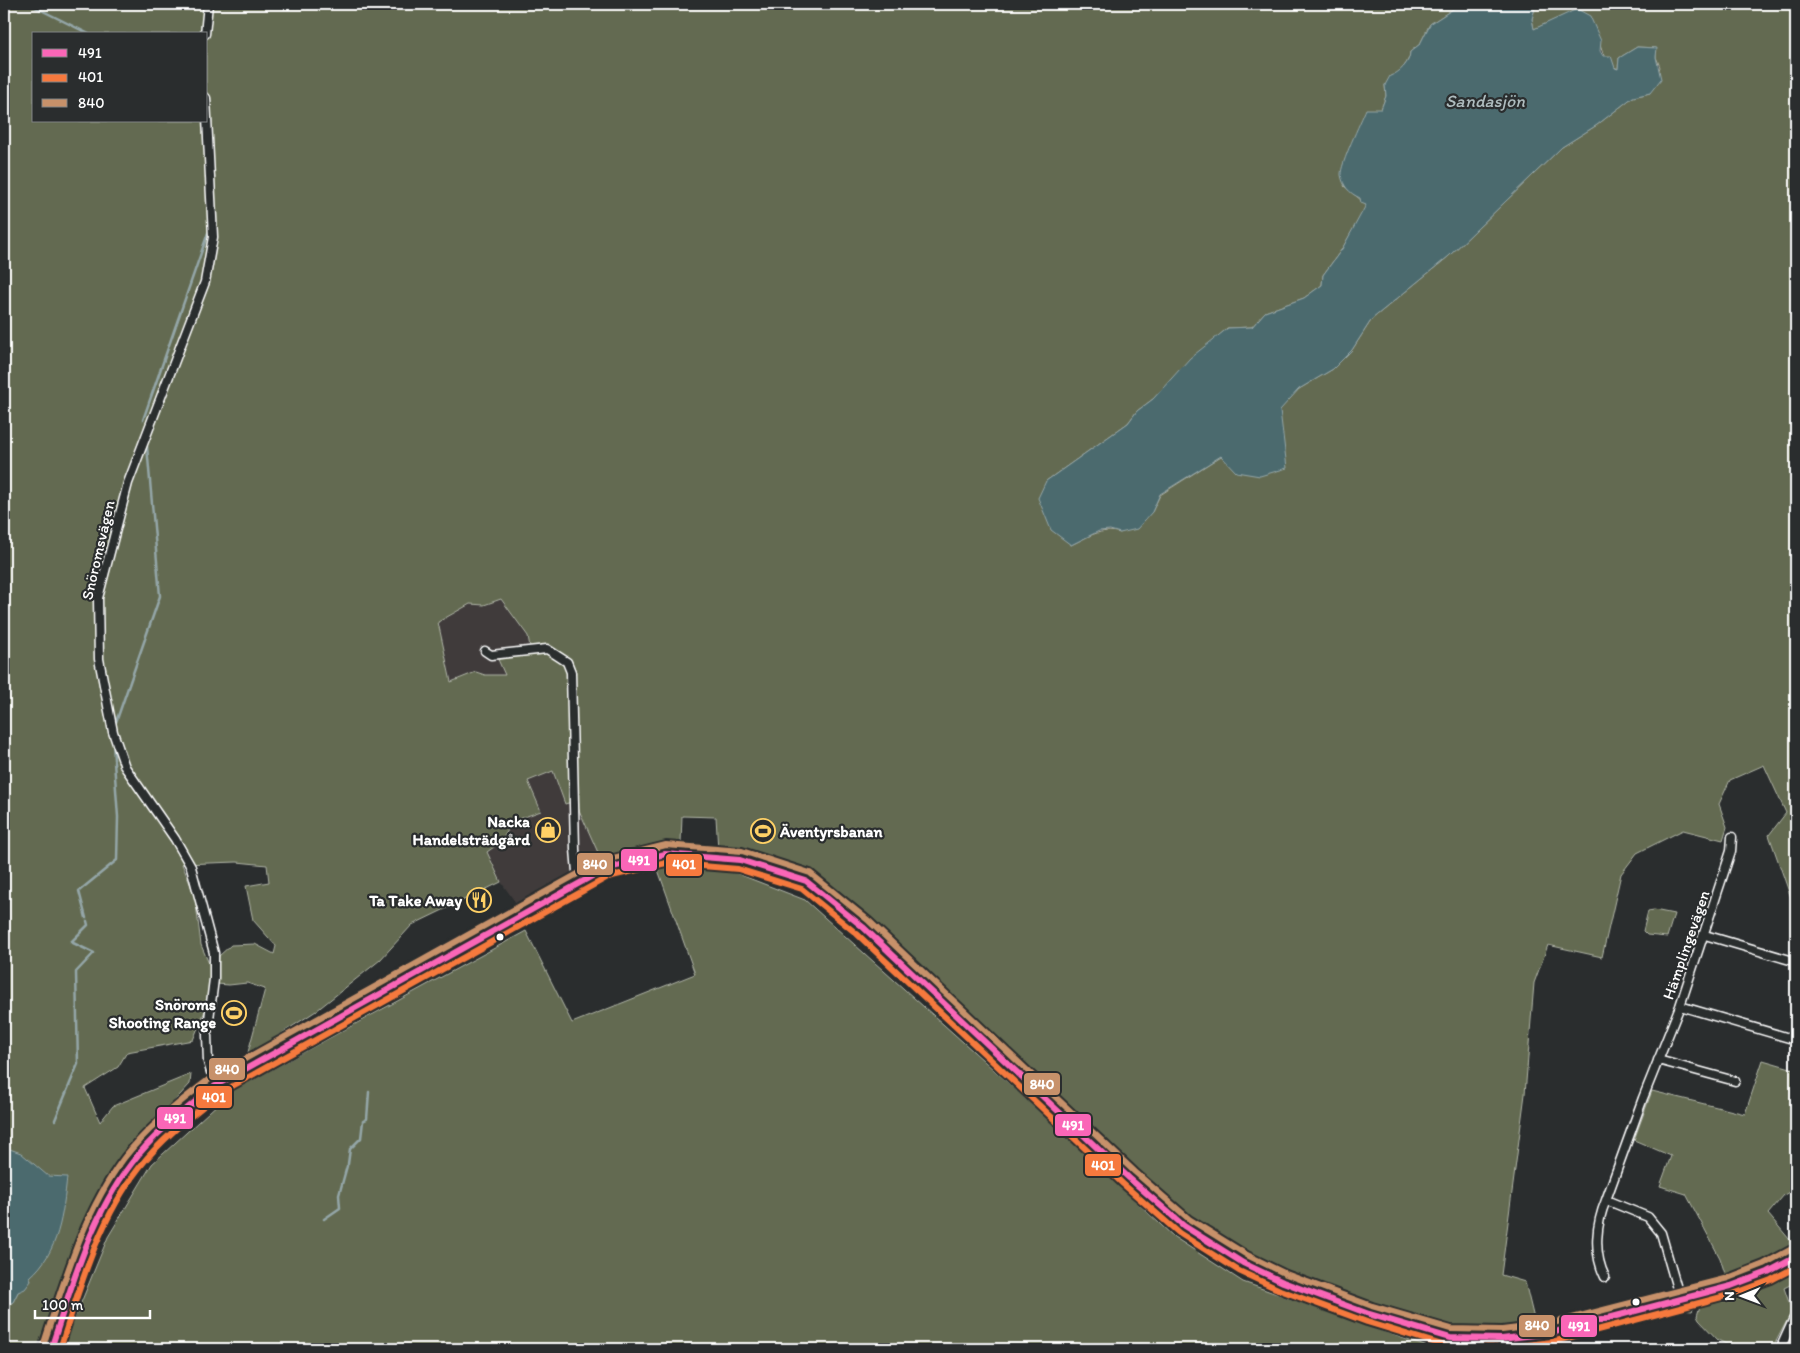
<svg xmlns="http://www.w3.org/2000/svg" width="1800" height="1353" font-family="Itim,sans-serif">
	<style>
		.built { fill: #3f3b3b }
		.green { fill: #636b51; stroke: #b1b5a8; fill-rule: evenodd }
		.water { fill: #4c6a6e; stroke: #94a6a8 }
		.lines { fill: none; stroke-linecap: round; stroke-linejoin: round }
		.stream { stroke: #94a6a8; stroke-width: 2.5 }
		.street-casing { stroke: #fff; stroke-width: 11 }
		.secondary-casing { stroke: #fff; stroke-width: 14 }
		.street { stroke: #2a2d2e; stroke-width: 8 }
		.secondary { stroke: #2a2d2e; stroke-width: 10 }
		.bus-1-casing { stroke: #2a2d2e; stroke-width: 10 }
		.bus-2-casing { stroke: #2a2d2e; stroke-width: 10 }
		.bus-3-casing { stroke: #2a2d2e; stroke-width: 10 }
		.bus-1 { stroke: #fa66b7; stroke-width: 6 }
		.bus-2 { stroke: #f6793e; stroke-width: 6 }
		.bus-3 { stroke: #c7916a; stroke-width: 6 }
		.bus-dot { fill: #fff; stroke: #2a2d2e; stroke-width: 2 }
		.labels { text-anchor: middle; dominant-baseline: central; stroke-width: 4.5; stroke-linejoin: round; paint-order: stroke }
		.street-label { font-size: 16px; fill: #fff; stroke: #2a2d2e }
		.poi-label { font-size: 16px; font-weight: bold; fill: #fff; stroke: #2a2d2e; text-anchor: end }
		.water-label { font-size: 18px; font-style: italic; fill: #aebcbe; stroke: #2a2d2e }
		.line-badge { stroke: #2a2d2e; stroke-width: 2 }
		.badge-label { font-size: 14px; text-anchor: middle; font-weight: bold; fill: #fff }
	</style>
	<rect width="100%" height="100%" fill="#2a2d2e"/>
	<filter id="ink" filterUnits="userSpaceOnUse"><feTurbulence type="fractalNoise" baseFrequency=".02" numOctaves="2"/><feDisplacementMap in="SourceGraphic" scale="10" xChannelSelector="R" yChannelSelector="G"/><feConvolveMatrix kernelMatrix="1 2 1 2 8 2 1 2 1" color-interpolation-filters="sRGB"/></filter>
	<g filter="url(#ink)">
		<path class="built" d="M501 599 528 636 530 647 506 675H485L476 672 451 683 438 622 470 604 484 605Z
			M553 771 565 803 575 801 605 863 565 880 518 906 501 882 487 852 500 842 513 821 541 811 528 781Z"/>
		<path class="green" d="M4 4H1461L1430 24 1420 44 1410 52C1410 64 1394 77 1385 85L1386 96 1381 109 1344 186 1367 205 1342 249 1323 275 1322 285 1304 298 1265 312 1252 327 1227 328 1153 399 1137 411 1128 423 1046 481 1071 545C1088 537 1101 527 1120 533L1152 512 1160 495 1221 456 1228 462 1299 389 1333 369 1352 350 1372 319 1449 256 1562 147 1597 125 1633 97 1650 93 1660 67 1656 57V48L1637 47 1619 58 1618 69C1598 59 1603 43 1593 27 1589 20 1582 15 1577 10L1534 29 1532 19 1536 4H1796V912L1769 835 1786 813 1764 765 1730 780 1719 804 1727 827 1723 840 1683 830 1637 853 1621 874 1602 957 1548 945 1534 983 1525 1094 1501 1275 1525 1282 1537 1331 1491 1333 1460 1332 1427 1327 1325 1294 1237 1256 1187 1225 807 877 718 850 716 817 682 816 681 842 600 857 575 801 565 804 553 771 528 781 541 811 513 821 501 842 487 852 501 882 412 925 380 960 316 1011 247 1056 265 989 247 983 229 985 217 984 219 956 231 945 255 944 274 954 276 946 253 920 246 886 269 882 267 865 237 862 182 864 195 896 201 945 210 966 209 1001 193 1040 127 1052 118 1067 85 1088 100 1122 113 1106 191 1074 190 1084 123 1157 84 1230 39 1349H4V1310L13 1302 18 1292 4 1254ZM34 34H206V121H34ZM501 599 528 636 530 647 496 655 505 675H485L476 672 451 682 438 622 470 604 484 605Z
			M657 867 728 870 805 900 1013 1087 1174 1237 1243 1282 1433 1349H62L108 1237 152 1164 232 1091 526 931 572 1023 695 974Z
			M1654 910 1674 914 1667 937 1647 935 1643 931 1648 911Z
			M1796 1059V1188L1784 1195 1768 1214 1795 1246 1765 1264 1726 1277 1720 1258 1686 1194 1660 1186 1671 1156 1634 1140 1652 1091 1745 1114 1763 1060 1794 1069Z
			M1796 1261V1282L1784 1288 1792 1311 1772 1349H1736L1718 1340 1699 1320 1697 1316 1702 1299 1766 1279Z
			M1695 1301V1307L1692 1311 1667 1309Z"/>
		<path class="water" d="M1461 4H1536L1532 19 1534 29 1577 9 1590 16 1601 41 1600 51 1603 56H1611L1615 68 1618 69 1619 58 1637 47 1657 48 1656 57 1661 79 1650 93 1633 97 1597 125 1562 147 1449 256 1372 319 1352 350 1333 369 1299 389 1280 410 1287 468 1260 476 1236 472 1221 456 1160 494 1152 512 1137 529 1120 533 1110 530 1099 531 1071 545 1051 530 1038 498 1046 481 1128 423 1137 411 1153 399 1190 358 1228 328 1252 327 1265 312 1304 298 1322 285 1323 275 1342 249 1366 205 1361 203 1360 198C1349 193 1343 186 1341 175 1340 165 1361 121 1366 109H1381L1386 96 1385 85 1390 76C1399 73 1410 63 1410 52L1420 44 1430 24Z
			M4 1147 21 1153 48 1176 67 1177C63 1214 59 1252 30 1277L31 1281 25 1289 18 1292 13 1302 4 1306Z"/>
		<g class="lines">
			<path class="stream" d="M29 4 89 34
				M143 420 209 230
				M115 725 160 596 147 446
				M113 741 114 760
				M86 918 79 891 117 860 118 817 114 762
				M55 1120 78 1064 76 972 94 953 71 942 88 925 87 921
				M348 1164 350 1149 361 1138 363 1121 367 1119 369 1092
				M324 1219 340 1208 339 1195 347 1166"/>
			<defs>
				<path id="street" d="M205 34 208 4
					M206 98 213 237 205 282 128 483 98 598 99 659 113 732 125 767 175 839 191 867 214 953V979L207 1035 208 1062 215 1086
					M485 651 491 655 547 649 567 662 571 672 575 849 578 884
					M1705 935 1790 960
					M1680 1006 1796 1040
					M1658 1060 1735 1081
					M1605 1277C1593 1253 1596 1224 1606 1200
					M1680 1299 1661 1233 1648 1217 1606 1200 1643 1098 1680 1006 1731 851 1732 837
					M1780 1349 1796 1314"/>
				<path id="secondary" d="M51 1349C72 1285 90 1219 131 1164 154 1134 186 1109 215 1086L605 869 665 854 740 860 806 881 863 927 1129 1178 1184 1226 1243 1263 1283 1282 1369 1314 1450 1338 1502 1339 1551 1333 1619 1317 1731 1286 1768 1272 1796 1257"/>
			</defs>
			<use href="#street" class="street-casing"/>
			<use href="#secondary" class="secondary-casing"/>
			<use href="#street" class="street"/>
			<use href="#secondary" class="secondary"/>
			<defs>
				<path id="bus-1" d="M51 1349C72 1285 90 1218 131 1164 154 1133 185 1110 215 1086L605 869 665 854 740 860 806 881 863 927 1129 1178 1184 1226 1243 1263 1283 1282 1369 1314 1450 1338 1502 1339 1551 1333 1731 1286 1768 1272 1796 1257"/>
				<path id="bus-2" d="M60 1349C80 1287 98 1221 139 1168 161 1139 191 1116 220 1093L608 877 666 863 738 869 802 889 857 934 1123 1184 1179 1233 1239 1271 1280 1290 1367 1322 1449 1347 1502 1348 1552 1342 1733 1294 1771 1280 1796 1267"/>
				<path id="bus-3" d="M43 1346C64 1282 83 1213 124 1158 148 1127 180 1101 211 1078L601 861 666 845 742 851 810 873 869 921 1135 1172 1189 1219 1247 1255 1286 1274 1372 1306 1451 1329 1502 1330 1549 1324 1728 1278 1764 1264 1792 1249"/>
			</defs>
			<use href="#bus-1" class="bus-1-casing"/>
			<use href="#bus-2" class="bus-2-casing"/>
			<use href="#bus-3" class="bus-3-casing"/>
			<use href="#bus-1" class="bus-1"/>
			<use href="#bus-2" class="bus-2"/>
			<use href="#bus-3" class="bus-3"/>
		</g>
	</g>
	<defs>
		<symbol id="shop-ring" viewBox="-11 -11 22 22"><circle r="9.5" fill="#2a2d2e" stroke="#ffd166" stroke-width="1.5"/><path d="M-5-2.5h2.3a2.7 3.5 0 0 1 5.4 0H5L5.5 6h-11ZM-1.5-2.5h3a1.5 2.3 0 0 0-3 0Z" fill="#ffd166"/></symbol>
		<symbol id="stadium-ring" viewBox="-11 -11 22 22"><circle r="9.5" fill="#2a2d2e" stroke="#ffd166" stroke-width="1.5"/><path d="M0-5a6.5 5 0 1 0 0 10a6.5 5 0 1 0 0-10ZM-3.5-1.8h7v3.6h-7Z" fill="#ffd166"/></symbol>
		<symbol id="restaurant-ring" viewBox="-11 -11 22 22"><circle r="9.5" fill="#2a2d2e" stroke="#ffd166" stroke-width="1.5"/><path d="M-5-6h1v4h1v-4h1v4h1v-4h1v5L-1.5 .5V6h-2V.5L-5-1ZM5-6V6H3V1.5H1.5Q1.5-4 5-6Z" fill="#ffd166"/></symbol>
	</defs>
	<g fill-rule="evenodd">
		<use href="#shop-ring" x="534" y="816" width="28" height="28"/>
		<use href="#stadium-ring" x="749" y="817" width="28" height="28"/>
		<use href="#restaurant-ring" x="465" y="886" width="28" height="28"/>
		<use href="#stadium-ring" x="220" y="999" width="28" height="28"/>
	</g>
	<g class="bus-dot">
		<circle cx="500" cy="937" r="4.5"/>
		<circle cx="1636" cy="1302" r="4.5"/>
	</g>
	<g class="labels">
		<g class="street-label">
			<text transform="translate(98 550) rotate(-77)">Snöromsvägen</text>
			<text transform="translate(1686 945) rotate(-71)">Hämplingevägen</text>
		</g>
		<g class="poi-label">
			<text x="530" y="821">Nacka<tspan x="530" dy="18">Handelsträdgård</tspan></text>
			<text x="780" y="831" text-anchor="start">Äventyrsbanan</text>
			<text x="462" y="900">Ta Take Away</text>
			<text x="216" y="1004">Snöroms<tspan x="216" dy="18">Shooting Range</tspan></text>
		</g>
		<g class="water-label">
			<text x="1485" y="101">Sandasjön</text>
		</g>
	</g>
	<g class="line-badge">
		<rect x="620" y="848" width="38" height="24" rx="5" fill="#fa66b7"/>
		<rect x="576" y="852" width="38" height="24" rx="5" fill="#c7916a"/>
		<rect x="665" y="853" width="38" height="24" rx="5" fill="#f6793e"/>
		<rect x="208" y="1057" width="38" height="24" rx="5" fill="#c7916a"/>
		<rect x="1023" y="1072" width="38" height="24" rx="5" fill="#c7916a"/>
		<rect x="195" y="1085" width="38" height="24" rx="5" fill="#f6793e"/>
		<rect x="156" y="1106" width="38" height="24" rx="5" fill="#fa66b7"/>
		<rect x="1054" y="1113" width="38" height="24" rx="5" fill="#fa66b7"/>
		<rect x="1084" y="1153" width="38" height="24" rx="5" fill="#f6793e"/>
		<rect x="1518" y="1314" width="38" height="24" rx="5" fill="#c7916a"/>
		<rect x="1560" y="1314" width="38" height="24" rx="5" fill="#fa66b7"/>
	</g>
	<g class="badge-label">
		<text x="639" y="865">491</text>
		<text x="595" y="869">840</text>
		<text x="684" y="869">401</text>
		<text x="227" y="1074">840</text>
		<text x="1042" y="1089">840</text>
		<text x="214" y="1102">401</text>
		<text x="175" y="1123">491</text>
		<text x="1073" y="1130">491</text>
		<text x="1103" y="1170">401</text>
		<text x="1537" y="1330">840</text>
		<text x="1579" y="1331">491</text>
	</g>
	<rect width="1800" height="1353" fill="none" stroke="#2a2d2e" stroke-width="20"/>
	<rect x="10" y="10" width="1780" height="1333" fill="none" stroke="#fff" stroke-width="2" filter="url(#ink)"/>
	<rect x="32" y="32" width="175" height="90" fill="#2a2d2e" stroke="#7f8182"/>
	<rect x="42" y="49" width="25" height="8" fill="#fa66b7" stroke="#7f8182"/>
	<text x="78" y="58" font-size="15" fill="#ffffff">491</text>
	<rect x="42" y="74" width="25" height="8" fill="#f6793e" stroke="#7f8182"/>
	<text x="78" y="82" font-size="15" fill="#ffffff">401</text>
	<rect x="42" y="99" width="25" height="8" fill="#c7916a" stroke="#7f8182"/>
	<text x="78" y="108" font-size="15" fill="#ffffff">840</text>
	<g transform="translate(1742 1296) rotate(269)" stroke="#2a2d2e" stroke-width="4" paint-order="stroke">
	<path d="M0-4L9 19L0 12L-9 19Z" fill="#ffffff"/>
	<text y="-8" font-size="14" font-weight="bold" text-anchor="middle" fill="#ffffff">N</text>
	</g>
	<path d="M35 1310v8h115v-8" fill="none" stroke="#ffffff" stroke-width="2.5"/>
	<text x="42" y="1310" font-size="15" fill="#ffffff" stroke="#2a2d2e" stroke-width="4" paint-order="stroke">100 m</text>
</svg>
